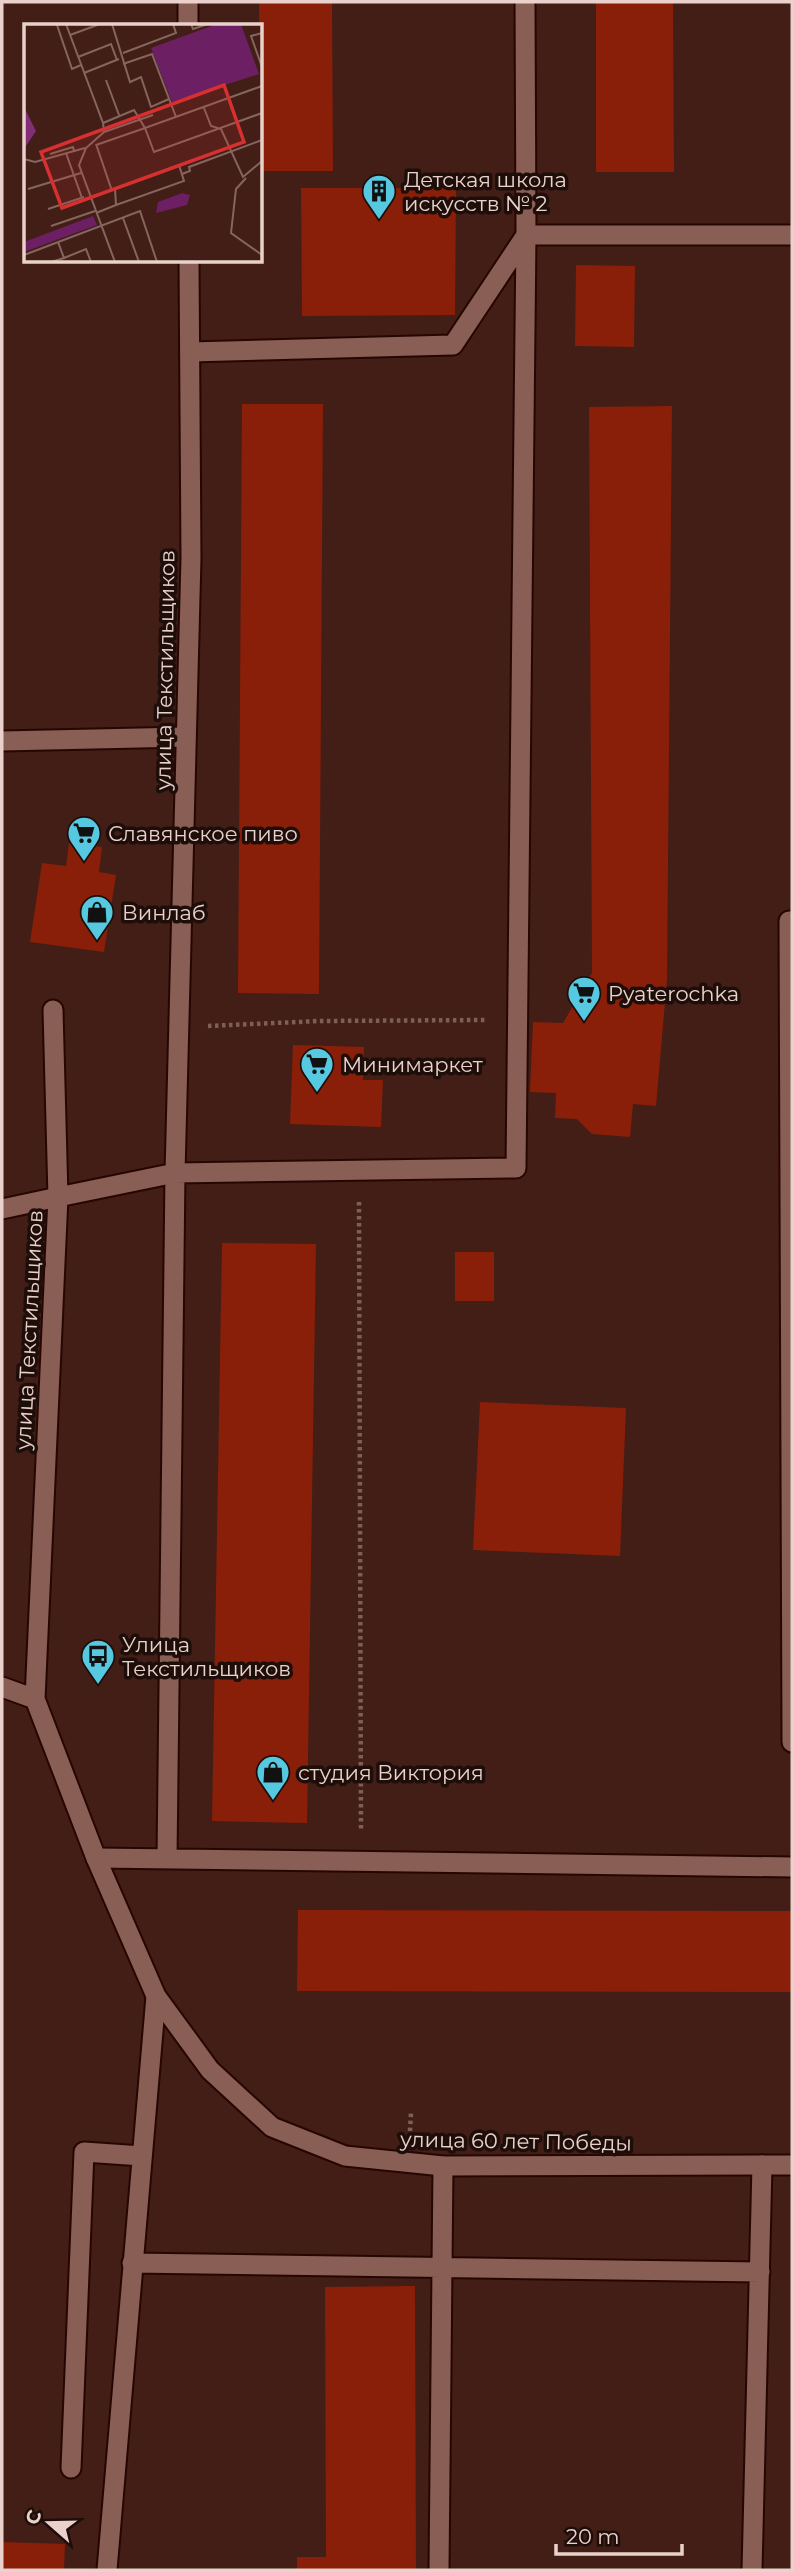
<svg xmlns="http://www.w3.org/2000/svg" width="794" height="2572" font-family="Montserrat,sans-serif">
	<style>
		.building { fill: #891f09 }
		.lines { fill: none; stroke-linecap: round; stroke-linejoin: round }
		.service-casing { stroke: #270602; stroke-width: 23 }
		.minor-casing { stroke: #270602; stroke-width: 23 }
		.path { stroke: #7e5e57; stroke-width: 4.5; stroke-dasharray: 3.5 3.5; stroke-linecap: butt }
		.service { stroke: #885e55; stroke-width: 19 }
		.minor { stroke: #885e55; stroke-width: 19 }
		.labels { text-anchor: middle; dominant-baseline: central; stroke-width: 7; stroke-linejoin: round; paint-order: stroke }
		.poi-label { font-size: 21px; fill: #ead1cb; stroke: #1e0e0a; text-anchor: start }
		.street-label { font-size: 21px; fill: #ead1cb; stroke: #1e0e0a }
		.inset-road { fill: none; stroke: #85665f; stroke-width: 2 }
		.view { fill: #d73030; fill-opacity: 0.15; stroke: #d73030; stroke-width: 3.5 }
		.inset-edge { fill: none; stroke: #ead1cb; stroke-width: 3.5 }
	</style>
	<rect width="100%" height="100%" fill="#421e17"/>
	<path class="building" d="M259 2H332L333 171H261Z
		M596 2H673L674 172H596Z
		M301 188H456L455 315 302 316Z
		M576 265 635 266 634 347 575 346Z
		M242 404H323L319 994 238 993Z
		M672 406 667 979 656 1106 633 1104 630 1137 592 1134 577 1119 555 1118 556 1093 530 1092 533 1022 563 1023 592 973 589 407Z
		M69 843 102 847 99 872 116 875 104 952 30 942 42 863 66 866Z
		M293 1045 364 1047 363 1080H383L381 1127 290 1124Z
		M222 1243 316 1244 307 1823 212 1821Z
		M455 1252H494V1301H455Z
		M480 1402 626 1408 620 1556 473 1550Z
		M298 1910 792 1911V1992L297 1991Z
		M415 2286 416 2570H297V2557H326L325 2287Z
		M2 2542 65 2544 64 2570H2Z"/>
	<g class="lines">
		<defs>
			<path id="service" d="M190 352 453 345 526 235H792
				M2 741 186 737
				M792 921H789L792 1742
				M2 1209 58 1197 53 1010
				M96 1858 792 1867
				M167 1859 175 1173 516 1168 526 235 525 2
				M132 2263 760 2272
				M71 2468 84 2152 142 2156
				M107 2570 156 1996
				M439 2570 443 2166
				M752 2570 762 2165"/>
			<path id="minor" d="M188 2V26
				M2 1687 35 1699 96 1858 156 1996 210 2070 272 2127 345 2156 443 2166 792 2165
				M35 1699 58 1197 175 1173 191 558 189 261"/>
		</defs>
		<use href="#service" class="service-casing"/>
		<use href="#minor" class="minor-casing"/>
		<path class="path" d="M208 1026 319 1021 486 1020
			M359 1202 361 1830
			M410 2131 411 2113"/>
		<use href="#service" class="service"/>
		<use href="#minor" class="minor"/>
	</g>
	<defs>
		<symbol id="building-pin" viewBox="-11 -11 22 30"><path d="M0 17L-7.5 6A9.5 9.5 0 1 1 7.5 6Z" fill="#56c9e0" stroke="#1e0e0a"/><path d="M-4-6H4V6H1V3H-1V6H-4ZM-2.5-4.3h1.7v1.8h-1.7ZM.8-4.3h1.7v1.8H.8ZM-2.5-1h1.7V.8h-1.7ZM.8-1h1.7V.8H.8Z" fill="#111"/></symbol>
		<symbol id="supermarket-pin" viewBox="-11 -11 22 30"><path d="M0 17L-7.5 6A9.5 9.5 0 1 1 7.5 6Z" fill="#56c9e0" stroke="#1e0e0a"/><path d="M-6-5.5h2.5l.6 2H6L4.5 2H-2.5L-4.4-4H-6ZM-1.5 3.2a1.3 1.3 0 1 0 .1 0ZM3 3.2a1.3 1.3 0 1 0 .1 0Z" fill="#111"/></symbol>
		<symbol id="shop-pin" viewBox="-11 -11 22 30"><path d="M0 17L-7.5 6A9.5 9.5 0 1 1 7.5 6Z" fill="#56c9e0" stroke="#1e0e0a"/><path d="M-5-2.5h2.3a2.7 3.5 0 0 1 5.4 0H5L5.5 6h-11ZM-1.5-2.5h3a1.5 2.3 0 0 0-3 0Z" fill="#111"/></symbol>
		<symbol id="bus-pin" viewBox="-11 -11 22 30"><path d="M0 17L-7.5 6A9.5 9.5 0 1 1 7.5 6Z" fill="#56c9e0" stroke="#1e0e0a"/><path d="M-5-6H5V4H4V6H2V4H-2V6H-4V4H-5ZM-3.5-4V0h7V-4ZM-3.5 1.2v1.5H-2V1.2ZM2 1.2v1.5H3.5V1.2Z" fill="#111"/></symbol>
	</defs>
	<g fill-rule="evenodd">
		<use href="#building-pin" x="360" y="172" width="38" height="52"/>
		<use href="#supermarket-pin" x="65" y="814" width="38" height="52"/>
		<use href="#shop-pin" x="78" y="893" width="38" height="52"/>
		<use href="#supermarket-pin" x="565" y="974" width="38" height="52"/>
		<use href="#supermarket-pin" x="298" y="1045" width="38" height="52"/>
		<use href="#bus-pin" x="79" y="1637" width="38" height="52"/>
		<use href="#shop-pin" x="254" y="1753" width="38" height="52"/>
	</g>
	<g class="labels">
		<g class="poi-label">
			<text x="404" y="179">Детская школа<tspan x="404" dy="24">искусств № 2</tspan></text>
			<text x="108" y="833">Славянское пиво</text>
			<text x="122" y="912">Винлаб</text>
			<text x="608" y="993">Pyaterochka</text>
			<text x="342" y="1064">Минимаркет</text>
			<text x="122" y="1644">Улица<tspan x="122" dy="24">Текстильщиков</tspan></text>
			<text x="298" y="1772">студия Виктория</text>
		</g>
		<g class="street-label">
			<text transform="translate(165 670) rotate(-89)">улица Текстильщиков</text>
			<text transform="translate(29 1330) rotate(-87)">улица Текстильщиков</text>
			<text transform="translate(516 2141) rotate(1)">улица 60 лет Победы</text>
		</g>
	</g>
	<g transform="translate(24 24)">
		<rect width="238" height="238" fill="#421e17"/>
		<path d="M193 0H217L235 50 148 78 127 24ZM158 169 166 171 163 181 132 189 134 178ZM69 192 73 201 0 228V218Z" fill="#6c1f63"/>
		<path d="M0 83 12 107 0 125Z" fill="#812e76"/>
		<path class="inset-road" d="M42 0 79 99 80 108 62 124 55 141 91 238M88 0 106 58 117 53 127 83 145 75M167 0 169 5 184 0M33 1 48 45 57 41M238 9 227 12 238 43M46 11 76 0M99 29 152 9 149 0M54 33 87 20 93 36M99 40 128 30 152 93M60 49 95 35M82 56 95 91M180 84 187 102 197 105 219 153 238 137M79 99 110 86 121 104 238 62M80 108 129 91M72 120 88 167M72 121 121 104 130 128 238 89M42 129 58 174M26 130 49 123 50 127M0 135 11 138 61 124M158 150 166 147 165 143 238 116M222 154 212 165 207 209 238 231M4 165 57 149M24 185 60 173M72 189 92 181 91 165 155 141 160 157 92 181M99 194 115 238M27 202 71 187M0 231 116 187 133 238M40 234 62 225 67 238M27 238 40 234 34 218"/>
		<path class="view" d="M200 61 220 118 38 184 17 128Z"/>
		<rect width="238" height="238" class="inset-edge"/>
	</g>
	<rect width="794" height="2572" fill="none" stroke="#ead1cb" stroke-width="7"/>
	<g transform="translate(49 2523) rotate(290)" stroke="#1e0e0a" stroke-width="5" paint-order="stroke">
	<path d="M0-5L12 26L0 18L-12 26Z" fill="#ead1cb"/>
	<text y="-10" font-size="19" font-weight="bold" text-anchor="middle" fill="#ead1cb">С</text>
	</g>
	<path d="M556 2544v10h126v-10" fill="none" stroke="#ead1cb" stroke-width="3.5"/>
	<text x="566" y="2544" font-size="21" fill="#ead1cb" stroke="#1e0e0a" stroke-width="5" paint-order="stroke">20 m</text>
</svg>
